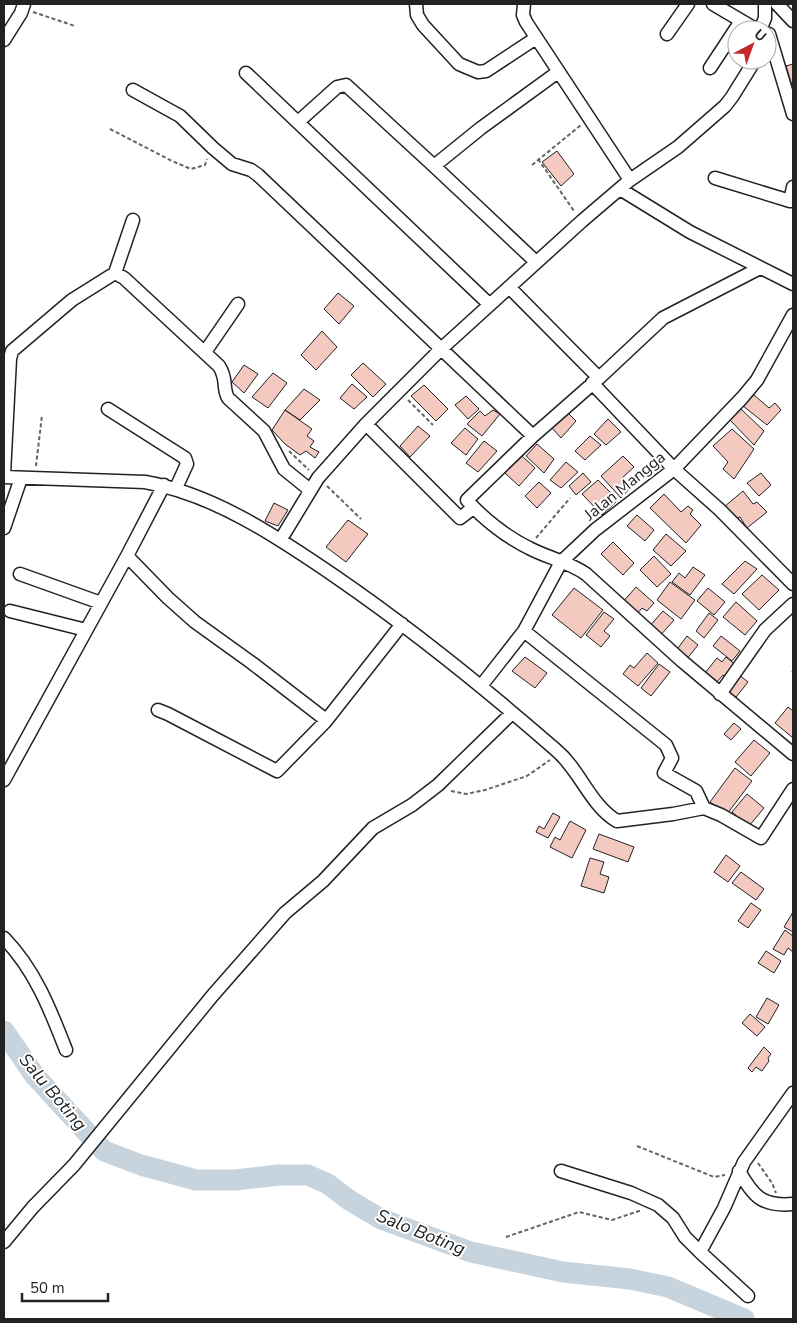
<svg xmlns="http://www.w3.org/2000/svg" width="797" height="1323" font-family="'Nunito Sans',sans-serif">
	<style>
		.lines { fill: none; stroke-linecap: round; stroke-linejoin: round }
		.river { stroke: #c7d3dd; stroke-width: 21 }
		.building { fill: #f3c9c0; stroke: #222 }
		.minor-casing { stroke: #222; stroke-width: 15 }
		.path { stroke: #646464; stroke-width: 2; stroke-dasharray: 4 2.5; stroke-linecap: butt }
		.minor { stroke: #fff; stroke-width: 12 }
		.labels { text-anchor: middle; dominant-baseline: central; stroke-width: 4; stroke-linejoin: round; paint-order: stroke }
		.street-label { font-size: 16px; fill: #222; stroke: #fff }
		.water-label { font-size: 18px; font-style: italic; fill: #222; stroke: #fff }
	</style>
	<rect width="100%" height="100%" fill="#fff"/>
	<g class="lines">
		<path class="river" d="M4 1031 35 1076 104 1151 141 1165 196 1180H235L279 1175H308L328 1184 349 1200 381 1219 471 1252 563 1272 630 1279 668 1287 744 1319"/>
	</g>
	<path class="building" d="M793 64V89L786 66Z
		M557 151 574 174 561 186 542 162Z
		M338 293 354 306 339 324 324 309Z
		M322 331 337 347 316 370 301 355Z
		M363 363 386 384 373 397 351 375Z
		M244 365 258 374 244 393 232 382Z
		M273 373 287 383 268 408 252 397Z
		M352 384 367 397 354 409 340 398Z
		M424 385 448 409 436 421 411 396Z
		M304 389 320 400 300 420 285 410Z
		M754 395 769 408 775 403 781 410 767 425 743 406Z
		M466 396 479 409 468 419 455 405Z
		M741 409 764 431 754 445 730 420Z
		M285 410 312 429 307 436 314 441 310 447 319 452 315 458 306 451 300 455 285 444 272 430Z
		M493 410 500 414 482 436 467 424 480 411 485 416Z
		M566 411 576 421 561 438 552 428Z
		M608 419 621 432 606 445 594 434Z
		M418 426 430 436 410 457 400 446Z
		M465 428 478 439 466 455 451 443Z
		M732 429 754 449 734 479 723 469 728 462 713 446Z
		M590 436 601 445 585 460 575 451Z
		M484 441 497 451 478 472 466 463Z
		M537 444 554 459 544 473 526 456Z
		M522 456 535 468 519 486 505 473Z
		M623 456 634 467 622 478 631 487 621 498 601 476Z
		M566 462 578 472 561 488 550 480Z
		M583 473 591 482 576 495 569 486Z
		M761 473 771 485 759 496 747 483Z
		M598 480 618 500 602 515 582 494Z
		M539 482 551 493 537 508 525 496Z
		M743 491 753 504 757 502 767 512 747 528 740 517 733 519 724 507Z
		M664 494 681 512 688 506 693 510 690 514 701 525 686 543 650 508Z
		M274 503 288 510 278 526 265 521Z
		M637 515 654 530 645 541 627 526Z
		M348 520 368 534 346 562 326 547Z
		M666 534 686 551 671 566 653 550Z
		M613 542 634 563 623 575 601 554Z
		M654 556 671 574 657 587 640 570Z
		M745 561 757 569 734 594 722 584Z
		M693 567 705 575 690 595 672 582 679 573 685 578Z
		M762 575 779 590 759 610 742 594Z
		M670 582 695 600 681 619 657 600Z
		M636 587 654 603 647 611 642 608 636 615 622 603Z
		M574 588 603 610 581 638 552 615Z
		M708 588 725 602 714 615 697 601Z
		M736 602 757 621 745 635 723 617Z
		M663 611 674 620 659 637 648 628Z
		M604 612 614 619 604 631 610 636 601 647 586 635Z
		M709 613 718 620 704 638 696 631Z
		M687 636 698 645 686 660 675 652Z
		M721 636 740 651 732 661 713 646Z
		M647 653 658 663 638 686 623 674 630 665 634 668Z
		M525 657 547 673 535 688 512 671Z
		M726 657 738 667 728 679 723 675 717 682 705 673 717 658 722 662Z
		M659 664 670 672 651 696 641 688Z
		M738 674 748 682 733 701 723 693Z
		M788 707 793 711V738L775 723Z
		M734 723 741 729 731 740 724 734Z
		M754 740 770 753 751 776 735 762Z
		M735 768 752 781 727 814 710 802Z
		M747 794 764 808 749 826 732 812Z
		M553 813 560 817 548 838 536 832 539 826 544 829Z
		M570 821 586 830 572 858 550 847 555 837 560 840Z
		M599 834 634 847 628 862 593 849Z
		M726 855 740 866 728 882 714 872Z
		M590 858 604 862 600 874 609 877 604 893 581 886Z
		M741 872 764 889 756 900 732 883Z
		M751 903 761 910 748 928 738 921Z
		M793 912V932L784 927Z
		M785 930 793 936V952L788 948 784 955 773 949Z
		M766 951 781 961 774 973 758 963Z
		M767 998 779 1005 768 1024 756 1017Z
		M750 1014 765 1027 757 1036 742 1023Z
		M764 1047 771 1054 768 1058 769 1061 762 1071 756 1067 752 1072 748 1068Z"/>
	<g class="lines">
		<defs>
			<path id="minor" d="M416 4 417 15 423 25 459 64 478 72 486 71 536 38
				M524 4 523 15 526 22 630 180
				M713 4 757 30
				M777 4 793 21
				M760 30 765 18V4
				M667 34 688 4
				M769 34 793 114
				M4 40 21 13 24 4
				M710 68 741 21
				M246 73 489 304
				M133 90 180 116 213 148 232 164 251 170 258 175 533 436
				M298 122 337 87 346 85 434 166 536 262
				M434 166 481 128 558 72
				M715 178 790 201
				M793 187 790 201H793
				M620 189 690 232 793 284
				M115 273 133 220
				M509 287 599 378 533 436 467 500C482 518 508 538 529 548 548 558 569 562 586 574L682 661 793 754
				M205 352 238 304
				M599 378 663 318 760 268
				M592 383 674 469 720 510 793 584
				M108 409 185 458 187 464 176 488
				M366 424 460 518 473 508
				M4 474 10 359 12 351 72 300 115 273 124 278 219 366C228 380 222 387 228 398L264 431 284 469 310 490
				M4 477 145 482C214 494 279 538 336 577 413 630 486 689 556 750 580 770 590 805 617 821L673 814 704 808 721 815 761 838 793 789
				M4 528 21 478
				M281 539 318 478 366 424 441 349 582 221 630 180 678 147 725 106 732 97 755 60
				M127 556 168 598 195 622 252 663 326 720
				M20 574 101 603
				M10 611 86 630
				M524 631 666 745 672 758 664 773 696 791 704 808
				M481 686 524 631 561 562 595 530 674 469 742 398 757 380 793 315
				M720 694 765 630 793 604
				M158 710 168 714 277 771 325 722 402 624
				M4 780 127 556 164 485
				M4 938C35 970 50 1009 66 1050
				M561 1171 631 1193 658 1205 673 1218 685 1237 700 1252 724 1208 744 1162 793 1093
				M739 1171C753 1196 762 1207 793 1204
				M4 1242 33 1207 74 1165 213 995 285 913 323 881 373 828 412 805 438 785 512 713
				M700 1252 748 1296"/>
		</defs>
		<use href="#minor" class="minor-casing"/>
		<path class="path" d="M33 12 75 26
			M110 129 172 161 191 169 205 165 207 159
			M538 159 574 211
			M532 165 581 125
			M408 400 433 425
			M289 451 309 470
			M36 466 42 415
			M327 486 361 519
			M536 538 570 498
			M792 671 793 672
			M451 791 466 794 485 790 527 776 550 760
			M637 1146 714 1177 725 1175
			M758 1163 772 1183 776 1193
			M506 1237 579 1212 612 1220 642 1210"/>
		<use href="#minor" class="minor"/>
	</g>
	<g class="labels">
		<g class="street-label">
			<text transform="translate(625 486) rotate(-39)">Jalan Mangga</text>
		</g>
		<g class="water-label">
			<text transform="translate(53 1092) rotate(50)">Salu Boting</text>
			<text transform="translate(421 1232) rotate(22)">Salo Boting</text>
		</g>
	</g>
	<rect width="797" height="1323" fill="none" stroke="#222222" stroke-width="10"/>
	<g transform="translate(752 45) rotate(41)"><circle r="24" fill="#ffffff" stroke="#a7a7a7"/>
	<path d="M0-4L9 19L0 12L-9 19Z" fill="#c62828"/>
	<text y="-8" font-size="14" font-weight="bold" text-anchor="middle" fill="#222222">U</text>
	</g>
	<path d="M22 1293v8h86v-8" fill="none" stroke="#222222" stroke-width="2.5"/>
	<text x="30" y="1293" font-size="15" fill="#222222" stroke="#ffffff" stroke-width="4" paint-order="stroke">50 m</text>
</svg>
